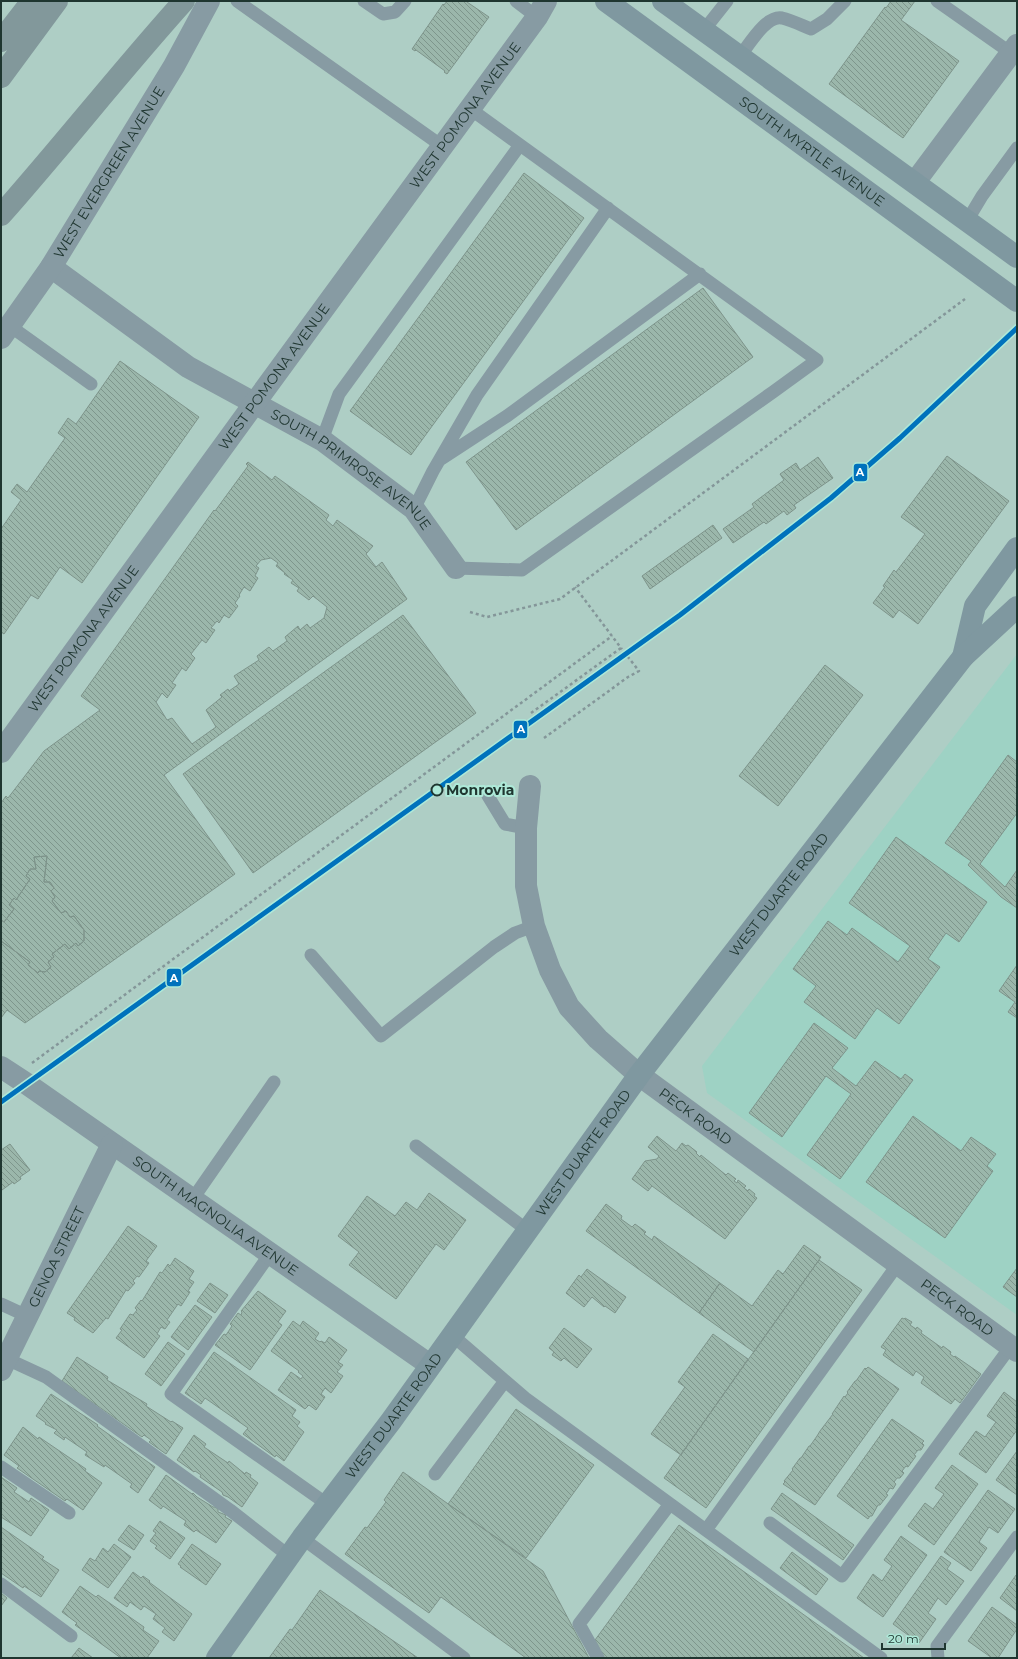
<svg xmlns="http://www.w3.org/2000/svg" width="1018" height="1659" font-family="Montserrat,sans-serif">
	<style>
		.built { fill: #9ed2c4 }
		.building { fill: url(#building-back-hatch); stroke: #7e948b; fill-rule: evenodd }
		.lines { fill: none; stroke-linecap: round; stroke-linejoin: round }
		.path { stroke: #849699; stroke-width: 2.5; stroke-dasharray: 3 3; stroke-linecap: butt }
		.service { stroke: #879ba3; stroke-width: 13 }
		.minor { stroke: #879ba3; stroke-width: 22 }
		.tertiary { stroke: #879ba3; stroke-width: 22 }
		.secondary { stroke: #7f98a0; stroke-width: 22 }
		.motorway { stroke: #82989b; stroke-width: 22 }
		.rail-1-casing { stroke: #aee9d8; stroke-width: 8 }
		.rail-1 { stroke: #0072bc; stroke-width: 5 }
		.stop-dot { fill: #aee9d8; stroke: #1f3630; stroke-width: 2 }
		.labels { text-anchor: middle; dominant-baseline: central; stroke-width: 4; stroke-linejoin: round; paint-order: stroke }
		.street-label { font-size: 14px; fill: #1f3630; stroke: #aee9d8 }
		.stop-label { font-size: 14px; font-weight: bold; fill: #1f3630; stroke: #aee9d8; text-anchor: start }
		.line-badge { stroke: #aee9d8; stroke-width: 1.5 }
		.badge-label { font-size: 11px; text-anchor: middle; font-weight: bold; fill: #fff }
	</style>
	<defs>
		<pattern id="building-back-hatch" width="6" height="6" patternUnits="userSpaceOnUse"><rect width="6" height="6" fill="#9bb7ab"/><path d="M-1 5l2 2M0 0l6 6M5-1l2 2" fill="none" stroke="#7e968c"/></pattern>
	</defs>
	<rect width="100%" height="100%" fill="#aecec5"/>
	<path class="built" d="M1017 654V1315L707 1093 702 1066Z"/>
	<path class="building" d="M447 1H468L467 2 489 17 447 74 444 72 445 71 416 50 415 51 412 49 443 4 444 5Z
		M891 1H915L901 20 959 61 903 138 829 84 885 7 886 8Z
		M524 173 584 218 411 455 350 411Z
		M703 288 753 357 516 530 466 462Z
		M120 361 199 417 82 583 60 567 38 599 31 595 4 634 1 632V529L21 500 11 492 17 484 27 492 65 438 58 433 68 418 76 424Z
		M947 456 1009 501 918 624 899 610 893 618 873 603 885 587 883 586 894 570 896 572 925 534 901 517Z
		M818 457 833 478 794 505 796 508 787 515 784 511 766 524 764 522 733 543 723 529 754 507 752 504 784 480 780 474 796 463 800 470Z
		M248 462 272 480 275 476 329 515 326 520 333 526 337 520 373 546 366 554 376 567 382 562 407 599 164 775 235 874 25 1023 7 1010 1 1018V941L30 962 28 965 38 973 39 971 45 972 51 967 48 962 54 957 52 954 65 944 69 949 76 943 78 946 84 941V930L74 916 70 917 66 911 61 913 52 901 55 897 51 891 54 888 50 882H44L47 856 34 857 36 869H30L26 876 30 879 16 900 14 898 9 905 14 909 4 922 1 920V803L6 796 8 798 44 751 100 710 81 696 214 510 215 511 248 466 246 464ZM271 558 278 563 276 566 285 573 284 574 293 580 291 583 299 588 297 591 309 600 313 596 327 607 324 618 310 628 307 624 300 630 298 626 285 637 287 641 273 651 269 647 257 656 259 660 234 676 239 684 229 691 228 689 220 695 222 697 206 710 216 727 192 744 172 718 167 720 156 702 162 693 167 698 176 685 172 683 182 668 186 671 195 658 191 654 202 640 206 643 215 630 211 628 217 621 219 623 224 615 229 618 238 606 235 603 240 596 239 595 244 587 250 591 258 578 255 576 259 568 256 566 261 560Z
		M713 525 722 538 650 589 642 576Z
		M403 615 476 713 253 873 183 774Z
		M825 665 863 695 778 806 739 776Z
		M1008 755 1017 762V813L980 864 1005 887 1017 870V908L1001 897 968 865 971 861 945 843Z
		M896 837 987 902 959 942 946 933 928 959 940 967 899 1024 877 1008 855 1039 804 1002 816 986 793 969 828 921 847 935 852 928 898 962 910 946 849 903Z
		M47 856 44 882H50L54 888 51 891 55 897 52 901 61 913 66 911 70 917 74 916 84 930V941L78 946 76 943 69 949 65 944 52 954 54 957 48 962 51 967 45 972 39 971 38 973 28 965 30 962 1 941V920L4 922 14 909 9 905 14 898 16 900 30 879 26 876 30 869H36L34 857Z
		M1017 965V1018L1008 1012 1015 1002 999 991Z
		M814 1023 848 1048 832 1068 856 1086 875 1061 901 1079 905 1074 913 1080 840 1179 807 1155 851 1094 826 1076 782 1137 749 1113Z
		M913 1116 961 1151 971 1137 996 1154 987 1166 993 1171 945 1238 866 1182Z
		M657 1136 676 1151 682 1143 686 1146 688 1145 697 1152 696 1153 700 1157 701 1155 726 1175 728 1173 736 1179 734 1181 737 1183 738 1180 746 1186 744 1188 748 1191 749 1189 755 1194 754 1196 757 1198 725 1239 652 1186 648 1191 632 1179 645 1161 657 1159 659 1156 648 1147Z
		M10 1144 30 1170 20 1177 21 1179 14 1184 13 1182 2 1190 1 1188V1150Z
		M429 1193 466 1220 444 1250 436 1244 396 1299 349 1265 359 1252 338 1236 367 1196 395 1216 406 1202 417 1210Z
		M606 1204 622 1216 621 1219 632 1227 635 1224 646 1232 644 1234 652 1240 654 1236 720 1283 699 1313 586 1231Z
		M128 1226 157 1246 146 1261 149 1263 139 1277 137 1276 133 1281 135 1283 128 1291 126 1290 108 1319 106 1318 93 1333 74 1320 75 1318 67 1313Z
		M804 1245 821 1257 754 1352 699 1313 720 1283 752 1306 778 1270 783 1274Z
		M175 1258 194 1271 189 1279 194 1282 188 1291 190 1292 181 1306 178 1304 167 1320 170 1322 165 1329 161 1327 157 1334 160 1336 144 1358 116 1338 122 1330 120 1329 130 1314 133 1315 137 1310 135 1308 141 1300 142 1301 160 1272 162 1273 168 1264 170 1266Z
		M819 1260 862 1290 706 1508 664 1478Z
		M1017 1268V1297L1003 1287Z
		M587 1269 626 1297 615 1313 605 1306 604 1307 592 1297 584 1307 566 1293 579 1275 581 1277Z
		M210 1283 228 1295 215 1313 197 1301Z
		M258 1291 286 1311 278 1322 282 1325 250 1370 215 1345 224 1334 226 1335 232 1326 230 1324 238 1313 241 1315 242 1312 241 1311Z
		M195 1305 212 1317 188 1350 171 1337Z
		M902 1318 904 1319 905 1318 912 1322 910 1325 916 1329 917 1327 922 1331 921 1333 942 1348 943 1346 951 1352 950 1354 954 1357 955 1356 981 1374 960 1403 955 1399 951 1404 921 1383 924 1377 916 1371 913 1376 883 1355 886 1350 881 1347Z
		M293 1321 300 1326 303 1321 319 1333 315 1339 320 1342 321 1341 325 1343 329 1337 347 1350 338 1362 343 1365 337 1372 343 1376 331 1393 325 1388 321 1394 325 1397 316 1410 309 1405 305 1409 278 1390 291 1372 301 1379 303 1376 298 1372 299 1371 271 1351Z
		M564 1328 592 1349 577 1368 564 1358 561 1361 552 1355 554 1352 549 1348Z
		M713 1334 748 1359 681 1455 651 1434 685 1387 678 1382Z
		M168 1342 185 1354 161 1386 145 1374Z
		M214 1352 296 1410 292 1416 300 1422 297 1426 304 1432 284 1461 276 1455 275 1457 243 1434 248 1428 205 1398 201 1404 185 1393Z
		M77 1357 108 1377 107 1380 147 1404 146 1406 171 1422 172 1421 183 1428 166 1454 149 1442 151 1440 144 1435 142 1437 62 1381Z
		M868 1367 899 1389 815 1505 783 1484 785 1482 784 1481 793 1470 792 1469 800 1458H801L809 1446H810L817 1436 820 1431 833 1414H832L844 1396 845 1397 848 1393 847 1392 855 1381H856L865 1368 866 1369Z
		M1004 1392 1017 1402V1430L986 1473 959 1454 976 1431 985 1437 996 1422 987 1416Z
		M51 1394 98 1425 97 1426 155 1467 138 1493 130 1487 132 1484 105 1465 104 1467 85 1455 87 1452 65 1437 64 1440 54 1433 57 1430 45 1424 46 1423 36 1416Z
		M516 1409 594 1465 526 1558 448 1504Z
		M892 1419 924 1441 922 1443 924 1445 921 1450H918L914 1455 916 1456 908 1467 906 1466 902 1471 904 1473 900 1478H897L894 1482 896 1484 893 1489 890 1488 886 1494 888 1495 880 1505H878L872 1516H870L868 1519 837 1496Z
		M23 1427 38 1439 39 1437 86 1469 85 1471 102 1483 83 1510 67 1499 65 1501 30 1477 17 1468 19 1466 4 1455Z
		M194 1435 206 1444 204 1447 228 1463 229 1461 245 1474 246 1472 251 1475 250 1477 258 1483 242 1507 228 1497 223 1495 222 1492 200 1477 201 1475 195 1471 194 1472 177 1460Z
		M1017 1451V1495L996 1480Z
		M952 1465 978 1484 934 1545 908 1526 925 1503 933 1509 944 1494 935 1488Z
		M403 1472 543 1571 589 1658H526L441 1597 429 1613 345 1554 365 1527 367 1528 386 1502 384 1500Z
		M166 1475 192 1494 193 1493 197 1497 213 1507H215L218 1509V1512L226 1515 225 1517 232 1521 216 1543 196 1530 194 1532 184 1525 186 1521 163 1506 161 1509 149 1500Z
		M1 1477 17 1488 14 1492 29 1502 31 1498 49 1510 31 1536 1 1517Z
		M988 1490 1015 1509 998 1533 989 1527 979 1542 987 1548 971 1571 944 1552Z
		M782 1493 854 1545 843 1560 771 1509Z
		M160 1521 185 1538 170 1559 155 1548 157 1546 150 1541 156 1533 153 1531Z
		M129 1525 144 1535 134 1550 118 1540Z
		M679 1525 864 1658H604L595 1640Z
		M1 1527 44 1557 42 1559 59 1570 41 1597 24 1586 23 1588 1 1573Z
		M901 1536 927 1555 883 1617 857 1598 873 1574 882 1581 892 1566 884 1560Z
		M114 1544 131 1557 108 1588 82 1570 90 1558 95 1561 103 1548 108 1552Z
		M192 1544 221 1564 206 1585 180 1567 181 1566 178 1564Z
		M792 1552 828 1579 816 1595 780 1568Z
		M941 1556 951 1563 947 1569 964 1581 946 1605 938 1598 928 1613 936 1619 919 1643 893 1624Z
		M133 1572 141 1578 143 1576 150 1581 149 1582 192 1614 174 1641 162 1632 165 1628 153 1619 156 1614 144 1606 141 1610 130 1602 127 1607 114 1598Z
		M1016 1575H1017V1611L1000 1598Z
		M80 1586 96 1597 98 1595 144 1627 143 1630 159 1641 147 1658H127L125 1657 121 1658 75 1625 77 1623 62 1612Z
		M320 1590 418 1658H269L290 1629 292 1630Z
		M1 1593 7 1598 1 1606Z
		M992 1607 1017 1625V1629L998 1658H992L968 1641Z
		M79 1648 93 1658H71Z"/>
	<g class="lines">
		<path class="path" d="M470 612 487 617 560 599 965 299
			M531 713 621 648 575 587
			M544 738 628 677 639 671 621 648
			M32 1063 612 636"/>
		<path class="service" d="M237 1 442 146
			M364 1 383 14 395 12 405 1
			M516 1 537 17
			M937 1 1011 53
			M704 30 727 1
			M740 56C749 45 766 15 782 18 791 20 801 25 811 29L827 19 845 1
			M967 221 982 196 1017 148
			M10 326 91 384
			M322 440 339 394 520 145
			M441 459 507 416 700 274
			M414 509 433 471 477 395 608 208
			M456 568 522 570 773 392 817 360 469 108
			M488 796 505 824 526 828
			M311 955 381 1036 494 947 515 933 534 926
			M416 1146 527 1230
			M192 1200 274 1082
			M270 1254 171 1394 327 1504
			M1 1304 27 1316
			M452 1335 525 1398 881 1658
			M7 1359 46 1377 230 1510 289 1556
			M1 1467 69 1513
			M435 1474 505 1381
			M770 1523 842 1576 1011 1346
			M706 1530 898 1264
			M302 1538 464 1658
			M1 1584 71 1636
			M598 1658 579 1624 670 1504
			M938 1658 937 1646 1017 1537"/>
		<g class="minor">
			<path d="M915 182 1017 45"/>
			<path id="s1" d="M51 267 188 367 322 440 414 509 456 568"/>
			<path id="s2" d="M1 338 51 267 174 66 209 1"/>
			<path id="s3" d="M1 752 254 404 537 17 546 1"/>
			<path d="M530 786 526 828V886L534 926 550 970 569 1007 598 1039 639 1075"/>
			<path id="s4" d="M1 1067 27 1084 430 1365"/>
			<path id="s5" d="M1 1370 112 1144"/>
		</g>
		<path class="tertiary" id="s6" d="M639 1075 1017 1351"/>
		<g class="secondary">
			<path id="s7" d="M606 1 1017 301"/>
			<path d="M663 1 1017 257"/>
			<path d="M963 657 975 606 1017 548"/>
			<path id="s8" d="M217 1658 302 1538 391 1421 639 1075 963 657 1017 607"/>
		</g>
		<path class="motorway" d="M1 41 32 1
			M1 77 57 1
			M1 215C63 145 121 71 184 1"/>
		<defs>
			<path id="rail-1" d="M1 1102 680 615 831 498 900 438 1017 328"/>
		</defs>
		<use href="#rail-1" class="rail-1-casing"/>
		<use href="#rail-1" class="rail-1"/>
	</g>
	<circle class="stop-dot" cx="437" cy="790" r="5.5"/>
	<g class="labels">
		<g class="street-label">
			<text stroke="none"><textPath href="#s3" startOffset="788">WEST POMONA AVENUE</textPath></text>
			<text stroke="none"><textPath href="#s7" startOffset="255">SOUTH MYRTLE AVENUE</textPath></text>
			<text stroke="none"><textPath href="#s2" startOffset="198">WEST EVERGREEN AVENUE</textPath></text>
			<text stroke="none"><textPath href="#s3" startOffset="464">WEST POMONA AVENUE</textPath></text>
			<text stroke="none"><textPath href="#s1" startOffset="363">SOUTH PRIMROSE AVENUE</textPath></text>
			<text stroke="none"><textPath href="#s3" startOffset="140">WEST POMONA AVENUE</textPath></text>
			<text stroke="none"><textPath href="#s8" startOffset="948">WEST DUARTE ROAD</textPath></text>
			<text stroke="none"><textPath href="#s6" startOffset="70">PECK ROAD</textPath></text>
			<text stroke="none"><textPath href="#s8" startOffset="624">WEST DUARTE ROAD</textPath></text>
			<text stroke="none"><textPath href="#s4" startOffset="261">SOUTH MAGNOLIA AVENUE</textPath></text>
			<text stroke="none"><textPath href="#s5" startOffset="126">GENOA STREET</textPath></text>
			<text stroke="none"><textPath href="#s6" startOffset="394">PECK ROAD</textPath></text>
			<text stroke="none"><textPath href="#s8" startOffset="300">WEST DUARTE ROAD</textPath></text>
		</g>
		<g class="stop-label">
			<text x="446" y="790">Monrovia</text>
		</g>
	</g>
	<g class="line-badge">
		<rect x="853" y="463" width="15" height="19" rx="4" fill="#0072bc"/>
		<rect x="513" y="720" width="15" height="19" rx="4" fill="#0072bc"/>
		<rect x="166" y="968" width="16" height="19" rx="4" fill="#0072bc"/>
	</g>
	<g class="badge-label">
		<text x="860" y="476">A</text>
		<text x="521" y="733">A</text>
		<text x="174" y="982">A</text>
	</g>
	<rect width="1018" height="1659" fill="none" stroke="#1f3630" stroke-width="4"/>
	<path d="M882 1643v6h63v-6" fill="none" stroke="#1f3630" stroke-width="2"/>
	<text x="888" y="1643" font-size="12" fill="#1f3630" stroke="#aee9d8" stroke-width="3" paint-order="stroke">20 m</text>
</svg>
